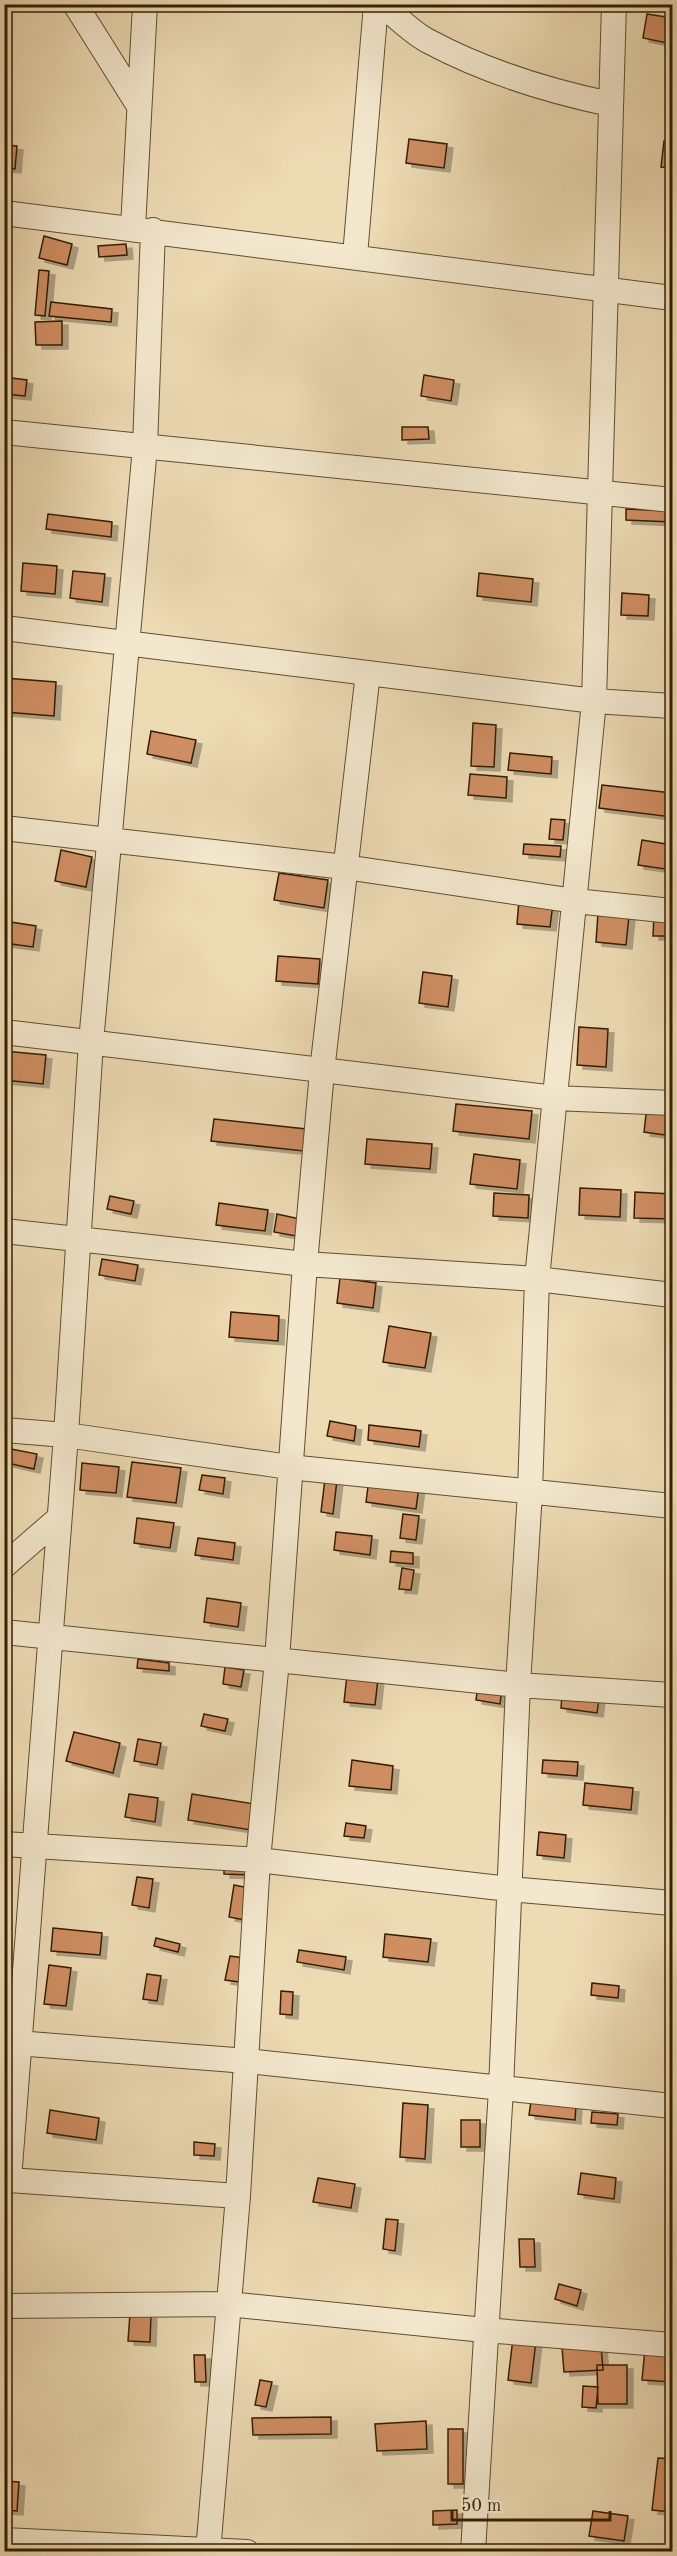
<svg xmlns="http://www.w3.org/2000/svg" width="677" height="2556" font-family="'Old Standard TT',serif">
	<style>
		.building { fill: #d08e64; stroke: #341f03; stroke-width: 1.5; filter: url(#shadow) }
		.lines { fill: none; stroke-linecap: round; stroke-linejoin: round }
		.minor-casing { stroke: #624e2f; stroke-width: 26 }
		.minor { stroke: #f3e8ce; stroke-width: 24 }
	</style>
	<defs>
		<filter id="shadow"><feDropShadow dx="6" dy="4" stdDeviation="0" flood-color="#0004"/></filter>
	</defs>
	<rect width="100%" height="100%" fill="#eddbb4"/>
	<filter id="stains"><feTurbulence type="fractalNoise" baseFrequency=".00333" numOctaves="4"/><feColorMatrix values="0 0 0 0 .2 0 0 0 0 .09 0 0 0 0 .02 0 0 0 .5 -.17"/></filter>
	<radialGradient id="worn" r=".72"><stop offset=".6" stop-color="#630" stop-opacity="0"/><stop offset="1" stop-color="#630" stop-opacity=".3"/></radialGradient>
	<path class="building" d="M647 14 672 18V44L643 38Z
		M409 139 447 144 444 168 406 163Z
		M664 141 672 142V168L661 167Z
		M4 145 17 146 15 169 4 168Z
		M44 236 72 244 67 265 39 258Z
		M126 244 127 255 99 257 98 246Z
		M39 270 49 271 45 316 35 315Z
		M51 302 112 309 111 322 49 316Z
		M62 321V345H36L35 322Z
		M424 375 454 380 451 401 421 396Z
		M4 377 27 380 25 396 4 394Z
		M402 427H428L429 439 402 440Z
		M626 509 672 511V522L626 520Z
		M48 514 112 522 111 537 46 529Z
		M23 563 57 566 55 594 21 591Z
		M73 571 105 574 102 602 70 598Z
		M479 573 533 579 531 602 477 596Z
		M622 593 649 595 648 616 621 615Z
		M4 678 56 682 54 716 4 712Z
		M473 723 496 725 494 767 471 766Z
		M151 731 196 740 191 763 147 754Z
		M510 753 552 757 551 774 508 770Z
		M470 774 507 777 506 798 468 795Z
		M602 785 672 793V817L599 808Z
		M551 819 565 820 563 840 549 839Z
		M642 840 672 845V870L638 865Z
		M524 844 561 846 560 857 523 854Z
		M61 850 92 857 86 887 55 881Z
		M279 873 328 880 324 908 274 900Z
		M519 900 553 903 550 927 517 924Z
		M598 913 629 916 626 945 596 942Z
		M654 914 672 915V936H653Z
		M4 921 36 926 33 947 4 943Z
		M278 956 320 959 318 984 276 981Z
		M423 972 452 976 448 1007 419 1003Z
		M579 1027 608 1029 606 1067 577 1065Z
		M4 1051 46 1055 43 1084 4 1080Z
		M456 1104 532 1111 529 1139 453 1131Z
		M647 1106 672 1109V1136L644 1132Z
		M214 1119 306 1129 304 1151 211 1141Z
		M367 1139 432 1144 430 1169 365 1164Z
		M474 1154 520 1160 517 1189 470 1184Z
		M580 1188 621 1190 620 1217 579 1215Z
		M635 1192 672 1194V1219L634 1218Z
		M494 1193 529 1195 528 1218 493 1216Z
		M110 1196 134 1201 131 1214 107 1209Z
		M219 1203 268 1210 265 1231 216 1225Z
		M277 1214 300 1219 296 1236 274 1232Z
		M102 1259 138 1265 135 1281 99 1275Z
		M340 1278 376 1283 373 1308 337 1303Z
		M231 1312 279 1316 278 1341 229 1337Z
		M389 1326 431 1333 425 1368 383 1362Z
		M330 1421 356 1426 354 1441 327 1436Z
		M369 1425 421 1431 419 1447 368 1440Z
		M11 1449 37 1454 34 1469 7 1463Z
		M132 1462 181 1468 176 1503 127 1497Z
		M82 1463 119 1467 116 1493 80 1490Z
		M202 1475 225 1478 223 1494 199 1490Z
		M325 1479 337 1480 333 1514 321 1512Z
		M369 1479 419 1486 416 1509 366 1502Z
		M403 1514 419 1516 416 1540 400 1538Z
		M137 1518 174 1523 170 1548 134 1543Z
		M336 1532 372 1536 370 1555 334 1550Z
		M198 1538 235 1543 233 1560 195 1555Z
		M391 1551 413 1553V1564L390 1562Z
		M402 1568 414 1570 411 1590 399 1589Z
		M207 1598 241 1603 238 1627 204 1622Z
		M138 1659 169 1663V1671L137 1668Z
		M225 1667 244 1670 241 1687 223 1684Z
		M347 1675 378 1679 375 1705 344 1702Z
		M478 1686 502 1689 500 1704 476 1700Z
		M562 1694 599 1699 597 1713 561 1708Z
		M204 1714 228 1719 225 1731 201 1726Z
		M74 1732 120 1743 113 1773 66 1761Z
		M138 1739 161 1743 157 1765 134 1761Z
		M352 1760 393 1766 391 1790 349 1786Z
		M543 1760 578 1762 577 1776 542 1773Z
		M585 1783 633 1788 631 1810 583 1805Z
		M129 1794 158 1798 155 1822 125 1817Z
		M192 1794 255 1804 251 1830 188 1820Z
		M346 1823 366 1826 364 1838 344 1836Z
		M539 1832 566 1835 564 1858 537 1855Z
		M224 1864H254V1875L224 1874Z
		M137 1877 153 1879 149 1908 132 1905Z
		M234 1885 249 1888 245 1920 229 1917Z
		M53 1928 102 1933 100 1955 51 1951Z
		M385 1934 431 1939 428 1962 383 1957Z
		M156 1938 180 1944 178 1952 154 1946Z
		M299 1950 346 1957 344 1970 297 1962Z
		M230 1956 244 1958 239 1982 225 1980Z
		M49 1965 71 1968 66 2006 44 2004Z
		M147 1974 161 1976 157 2001 143 1999Z
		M592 1983 619 1986 618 1998 591 1995Z
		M281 1991 293 1992 292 2015 280 2014Z
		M531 2101 576 2106 575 2120 529 2115Z
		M403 2103 428 2105 425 2159 400 2157Z
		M50 2110 99 2118 96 2140 47 2133Z
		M592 2112 618 2114 617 2125 591 2123Z
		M461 2120H480V2147H461Z
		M194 2142 215 2144 214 2156 194 2155Z
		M581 2173 616 2178 614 2199 578 2194Z
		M318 2178 355 2184 351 2208 313 2202Z
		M386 2219 398 2220 395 2251 383 2249Z
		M519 2239H534L535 2267H520Z
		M559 2284 581 2290 577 2306 555 2299Z
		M130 2314 151 2315 150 2342 128 2341Z
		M513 2338 536 2341 531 2383 508 2380Z
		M601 2345 603 2370 564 2372 562 2347Z
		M645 2349 672 2351V2382L642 2380Z
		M194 2355H205L206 2382H195Z
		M597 2365H627V2404H598Z
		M260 2380 272 2382 266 2407 255 2405Z
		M583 2386 598 2387 596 2408 582 2407Z
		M331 2417V2434L253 2435 252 2418Z
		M426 2421 427 2449 377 2451 375 2424Z
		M448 2429H463V2484H448Z
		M658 2458 672 2459V2512L652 2510Z
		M4 2481 19 2482 17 2511 4 2510Z
		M457 2510V2524L433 2525V2511Z
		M593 2511 628 2516 624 2541 589 2536Z"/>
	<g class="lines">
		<defs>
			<path id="minor" d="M75 4 139 106
				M381 4C396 16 411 32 428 41 484 71 548 91 610 104
				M4 213 672 298
				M133 228 145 4
				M355 256 376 4
				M4 432 672 500
				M4 628 594 701 672 706
				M4 828 345 867 575 901 672 911
				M4 1032 555 1098 672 1103
				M4 1231 305 1264 537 1279 672 1295
				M4 1430 66 1435 289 1467 672 1506
				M4 1566 58 1519
				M4 1632 518 1685 672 1695
				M4 1844 258 1860 509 1889 672 1903
				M4 2042 247 2061 672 2106
				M9 2180 66 1435 91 1042 145 447 153 230
				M4 2183 9 2180 238 2196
				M4 2306 228 2304 484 2330 672 2345
				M4 2540 247 2552
				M208 2552 238 2196 258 1860 277 1660 305 1264 322 1071 368 673
				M473 2552 501 2089 518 1685 530 1492 537 1279 594 701 614 4"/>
		</defs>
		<use href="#minor" class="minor-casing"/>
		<use href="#minor" class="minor"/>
	</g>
	<rect width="677" height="2556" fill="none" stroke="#eddbb4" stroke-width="24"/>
	<rect x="6" y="6" width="665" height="2544" fill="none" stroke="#341f03" stroke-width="3"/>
	<rect x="12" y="12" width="653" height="2532" fill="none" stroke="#341f03" stroke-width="1.5"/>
	<path d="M452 2511v9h158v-9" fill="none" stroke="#341f03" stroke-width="3"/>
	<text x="461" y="2511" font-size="18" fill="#341f03" stroke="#f3e8ce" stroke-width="4.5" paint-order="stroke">50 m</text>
	<rect width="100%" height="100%" filter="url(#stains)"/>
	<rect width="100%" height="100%" fill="url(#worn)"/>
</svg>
